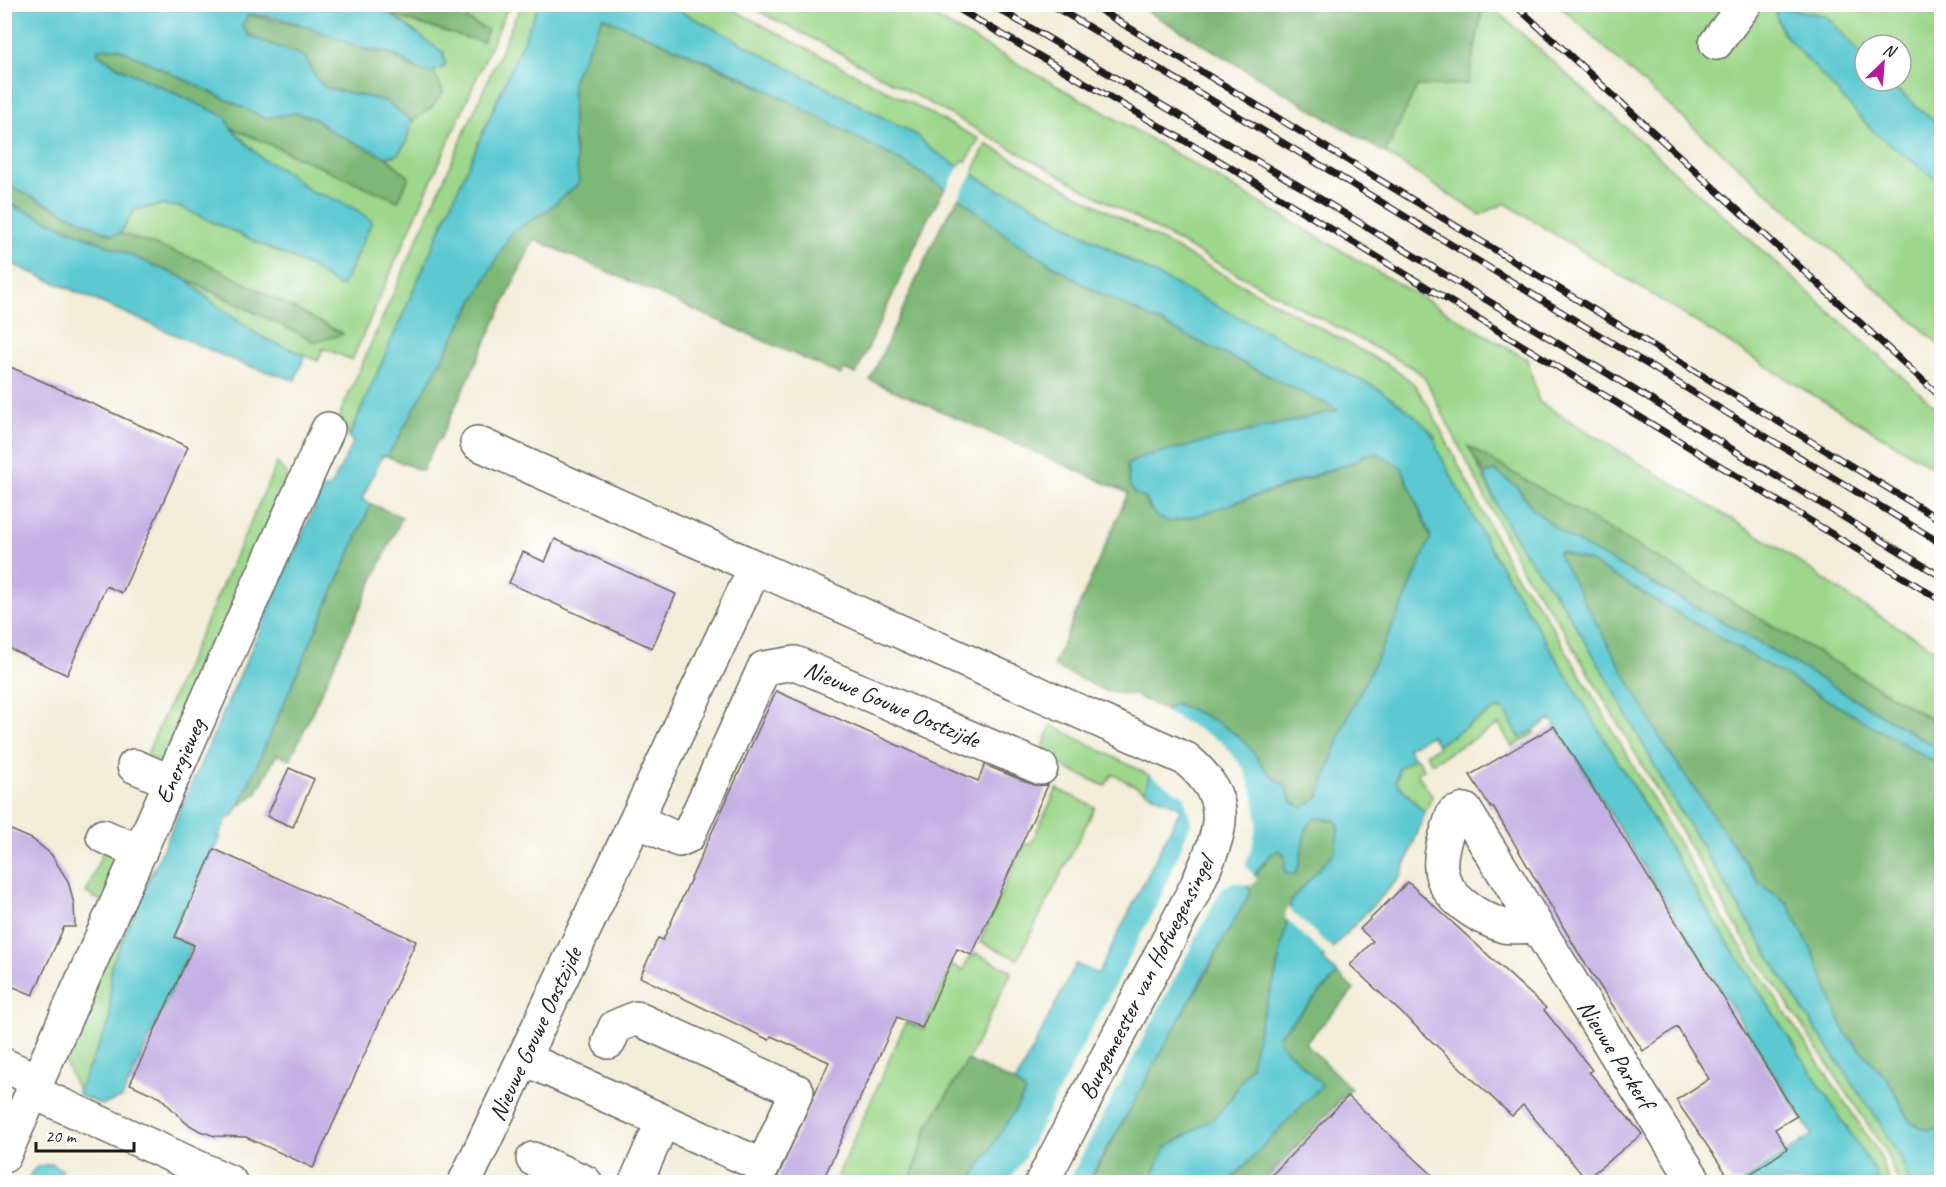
<svg xmlns="http://www.w3.org/2000/svg" width="1946" height="1187" font-family="Caveat,sans-serif">
	<style>
		.green { fill: #9dd78b; stroke: #5c7a54; stroke-width: 1.5 }
		.forest { fill: #7eb877; stroke: #4d6a4a; stroke-width: 1.5 }
		.water { fill: #5cc9d0; stroke: #3c7276; stroke-width: 1.5 }
		.pier { fill: #f2edd8 }
		.building { fill: #c3b1e3 }
		.lines { fill: none; stroke-linecap: round; stroke-linejoin: round }
		.minor-casing { stroke: #67655e; stroke-width: 36 }
		.minor { stroke: #fff; stroke-width: 33 }
		.rail-casing { stroke: #1c1c1c; stroke-width: 7 }
		.rail { stroke: #fff; stroke-width: 4.5; stroke-dasharray: 14; stroke-linecap: butt }
		.labels { text-anchor: middle; dominant-baseline: central; stroke-width: 4.5; stroke-linejoin: round; paint-order: stroke }
		.street-label { font-size: 24px; fill: #1c1c1c; stroke: #fff }
	</style>
	<rect width="100%" height="100%" fill="#fff"/>
	<filter id="ink" filterUnits="userSpaceOnUse"><feTurbulence type="fractalNoise" baseFrequency=".0167" numOctaves="2"/><feDisplacementMap in="SourceGraphic" scale="12" xChannelSelector="R" yChannelSelector="G"/><feConvolveMatrix kernelMatrix="1 2 1 2 8 2 1 2 1" color-interpolation-filters="sRGB"/></filter>
	<filter id="wash" filterUnits="userSpaceOnUse"><feTurbulence type="fractalNoise" baseFrequency=".008" numOctaves="4" result="noise"/><feDisplacementMap in="SourceGraphic" scale="24" xChannelSelector="R" yChannelSelector="G"/><feGaussianBlur stdDeviation="1.35" result="paint"/><feColorMatrix in="noise" values="0 0 0 0 0 0 0 0 0 0 0 0 0 0 0 0 0 1.4 0 .05"/><feComposite in="paint" operator="in"/></filter>
	<g filter="url(#wash)">
		<rect width="100%" height="100%" fill="#f2edd8"/>
		<path class="green" d="M1940 4 1941 127 1887 81H1901V45H1865V59L1826 16 1780 7 1941 183V346L1631 72 1559 5Z
			M474 5H509L352 360 323 348 318 361 263 338 217 306 186 279 316 342 342 333 204 262 120 233 135 210 160 205 180 207 311 267 338 286 343 285 372 221 327 196 313 193 288 173 262 159 230 127 398 201 409 177 386 157 397 155 406 143 412 121 432 107 443 92 434 72 445 66 444 53 415 34 392 13 409 21 487 30 467 19Z
			M521 5H539L349 437 340 414Z
			M668 5H724L979 139 966 162 963 160 958 167 930 149 918 136Z
			M746 5H913L1118 120 1527 359 1539 402 1782 550 1858 603 1941 653V725L1469 447 1500 513 1526 555 1562 603 1607 678 1671 796 1796 1000 1881 1125 1901 1159 1909 1182H1898L1885 1150 1741 934 1558 621 1523 572 1424 377 1413 368 1217 263 818 41Z
			M1471 5H1490L1941 412V472L1795 384 1505 203 1480 215 1385 153 1417 86 1482 12Z
			M986 144 1395 369 1414 384 1429 407 1513 572 1543 611 1721 916 1880 1155 1889 1182H1877L1876 1173 1709 913 1488 545 1436 448 1435 436 1426 428 1010 192 1001 191 972 175Z
			M277 463 287 474V481L163 763 146 756Z
			M1499 709 1506 712 1520 738 1533 730 1535 733 1512 747 1499 724 1432 763 1426 754 1438 747 1437 745 1490 712Z
			M1051 725 1151 776 1145 791 1112 774 1105 786 1067 769 1052 759 1043 747Z
			M1414 758 1417 759 1424 769 1417 773 1432 796 1425 813 1396 782 1399 768Z
			M1057 789 1095 807 1018 959 980 942 1024 843 1030 845Z
			M103 851 118 858 122 863 103 902 86 893Z
			M154 869 111 966 110 1022 78 1090 62 1056 140 886Z
			M975 953 1012 971 968 1060 927 1128 910 1182H835L906 1022 923 1029 952 965 963 970 970 955 973 957Z"/>
		<path class="forest" d="M373 5H436L488 30 482 42 409 21Z
			M1471 5 1482 12 1468 84 1417 86 1385 153 1137 5Z
			M248 15 306 26 371 52H387L417 70 434 72 443 92 432 107 412 121 385 101 326 88 316 78 305 57 249 36 242 26Z
			M603 17C720 67 837 119 945 188L927 220 856 374 844 369 841 375 534 239 440 439H438L422 471 386 456 394 446 511 233 549 209 579 183 573 136V79Z
			M107 47 118 48 265 118 295 113 314 118 334 133 386 157 409 177 398 201 230 127 226 117 120 68 98 54V49Z
			M4 184 112 235 120 233 204 262 343 334 316 342 186 279 5 202Z
			M959 197 1011 239 1084 285 1339 410 1142 457 1127 465C1129 481 1129 490 1145 498L1149 509 1170 522 1283 488 1359 460 1362 455 1380 454 1402 468 1431 538 1403 605 1343 727 1319 797 1303 808 1293 803 1284 785 1273 780 1245 743 1175 703 1166 710 1134 695 1108 692 1053 666 1128 493 870 380 940 228Z
			M1468 446 1941 725V750L1739 631 1564 535 1532 508 1517 487 1495 471 1484 474Z
			M371 504 402 517 290 760 277 754 256 794 239 806Z
			M1559 551 1590 562 1941 766V1129L1928 1130 1911 1123 1888 1080 1845 1033 1815 957 1787 903 1760 884 1663 743 1557 554Z
			M1314 818 1337 821 1338 838 1335 851 1291 901 1276 974 1260 1024 1251 1065 1229 1101 1214 1118 1165 1148 1150 1182H1089L1130 1110 1171 1030 1208 972 1247 886 1273 852 1280 850 1285 856V873L1299 865 1305 830Z
			M1338 974 1354 990 1305 1043 1351 1089 1263 1182H1229L1321 1085 1279 1042V1035Z
			M968 1060 1015 1083 1026 1092 992 1150 970 1182H910L927 1128Z"/>
		<path class="water" d="M4 5H372C399 16 419 37 444 53L445 66C417 83 410 58 387 52 381 50 374 52 368 50 330 38 290 14 248 15L242 26 249 36 305 57 316 78 326 88 385 101 412 121 406 143 397 155 386 157 334 133 314 118 295 113 265 118 118 48 98 49V54L120 68 226 117 230 127 262 159 288 173 313 193 327 196 355 209 372 221 343 285 338 286 311 267 180 207 160 205 135 210 120 233 112 235 5 184Z
			M539 5H669L918 136 930 149 1001 191 1010 192 1130 261 1380 390C1395 401 1439 429 1437 449L1488 545 1709 913 1876 1173 1877 1182H1742L1812 1135 1551 719 1520 738 1506 712 1499 709 1490 712 1437 745 1431 735 1408 748 1414 758 1399 768 1396 782 1425 813 1401 876 1322 959 1338 974 1279 1035V1042L1322 1085 1229 1182H1150L1165 1148 1214 1118 1229 1101 1251 1065 1260 1024 1276 974 1291 901 1335 851 1339 825 1334 819 1315 818C1298 832 1306 858 1294 875L1285 873V856L1280 850C1263 856 1257 874 1247 886L1251 892C1209 964 1169 1038 1129 1111 1116 1135 1100 1157 1089 1182H970L1026 1092 1015 1083 1076 964 1098 974 1181 808 1145 791 1166 710 1174 703C1200 713 1222 722 1243 741 1259 755 1264 776 1284 784L1293 803 1303 808 1319 797 1343 727 1403 605 1431 537 1402 468 1379 454 1362 455 1359 460 1199 515 1170 522 1156 517 1145 498 1134 493 1129 483 1127 465 1142 457 1338 410 1084 285 1011 239 959 197 903 162 741 76 603 17 573 79V136L579 183 549 209 511 233 394 446 386 456H382L362 499 371 504 239 806 232 818 228 817 218 837 220 839 216 848 214 847 172 936 192 946 122 1098 102 1105 79 1095 78 1090 110 1022 111 966 322 490 331 486 353 443 349 437Z
			M1780 7 1826 16 1865 59V81H1887L1941 127V183L1874 132 1783 33 1775 13Z
			M4 202 186 279 217 306 263 338 305 355 295 380 245 365 5 261Z
			M1495 471 1517 487 1532 508 1564 535 1739 631 1941 750V766L1590 562 1559 551 1558 554 1663 743 1760 884 1787 903 1815 957 1845 1033 1888 1080 1911 1123 1928 1130 1941 1129V1182H1909L1901 1159 1881 1125 1796 1000 1671 796 1607 678 1562 603 1526 555 1500 513 1484 474Z
			M53 1164 62 1170 56 1182H28C31 1167 38 1165 53 1164Z"/>
		<path class="pier" d="M960 165 974 172 957 199 945 191Z
			M1162 710 1222 742 1244 769 1254 797 1257 823 1252 847 1245 865 1257 879 1251 886 1233 882 1222 888 1068 1182H1008L1022 1162 1160 899 1191 823 1184 796 1148 774Z
			M1287 907 1333 949 1326 957 1285 918Z"/>
		<g id="blocks">
			<path class="building" d="M4 364 188 447 122 593 106 586 67 675 4 646Z
				M555 539 676 594 652 648 509 583 523 552 545 562Z
				M776 691 978 781 985 765 1034 785H1048L972 955 957 949 922 1028 897 1017 822 1182H775L829 1062 771 1036 769 1040 640 977 658 938 663 940Z
				M1554 726 1797 1116 1775 1129 1787 1149 1738 1182H1732L1676 1100 1709 1079 1677 1027 1643 1051 1582 959 1493 807 1491 808 1470 775Z
				M289 768 314 779 293 827 267 816Z
				M4 827 32 839 51 854 68 881 74 904 75 927H64L33 995 4 983Z
				M214 849 416 941 313 1168 246 1137 215 1136 200 1131 186 1123 161 1098 130 1084 194 945 175 937Z
				M1408 882 1546 1008 1544 1010 1592 1070 1589 1072 1642 1134 1586 1179 1523 1105 1512 1116 1350 965 1373 941 1360 929Z
				M1348 1096 1440 1182H1265Z"/>
		</g>
	</g>
	<g filter="url(#ink)">
		<use href="#blocks" fill-opacity="0" stroke="#67655e" stroke-width="1.5"/>
		<g class="lines">
			<defs>
				<path id="minor" d="M1716 43 1745 4
					M477 443 1186 759C1237 801 1220 833 1197 885L1042 1182
					M134 766 171 782
					M636 820 679 840 688 836 764 668 795 663 1041 768
					M103 836 140 852
					M1537 926C1527 926 1514 928 1504 926 1479 918 1444 898 1441 869 1439 850 1448 831 1453 814L1465 810 1695 1182
					M523 1058 763 1166 797 1091 636 1018 615 1027 609 1042
					M4 1065 38 1081
					M33 1092 230 1182
					M4 1156 328 429
					M533 1159 585 1182
					M465 1182 755 568
					M636 1182 663 1121"/>
			</defs>
			<use href="#minor" class="minor-casing"/>
			<use href="#minor" class="minor"/>
			<defs>
				<path id="rail" d="M950 4 1228 166 1942 601
					M990 4 1301 187 1942 577
					M1050 4 1332 172 1942 544
					M1090 4 1942 521
					M1514 4 1942 398"/>
			</defs>
			<use href="#rail" class="rail-casing"/>
			<use href="#rail" class="rail"/>
		</g>
	</g>
	<g class="labels">
		<g class="street-label">
			<text transform="translate(892 704) rotate(23)">Nieuwe Gouwe Oostzijde</text>
			<text transform="translate(180 761) rotate(-66)">Energieweg</text>
			<text transform="translate(1146 978) rotate(-63)">Burgemeester van Hofwegensingel</text>
			<text transform="translate(535 1034) rotate(-65)">Nieuwe Gouwe Oostzijde</text>
			<text transform="translate(1616 1054) rotate(58)">Nieuwe Parkerf</text>
		</g>
	</g>
	<rect width="1946" height="1187" fill="none" stroke="#fff" stroke-width="24"/>
	<g transform="translate(1883 63) rotate(25)"><circle r="28" fill="#ffffff" stroke="#a4a4a4" stroke-width="1.5"/>
	<path d="M0-4.5L10 22L0 15L-10 22Z" fill="#b5179e"/>
	<text y="-9" font-size="16" font-weight="bold" text-anchor="middle" fill="#1c1c1c">N</text>
	</g>
	<path d="M36 1142v9h98v-9" fill="none" stroke="#1c1c1c" stroke-width="3"/>
	<text x="45" y="1142" font-size="18" fill="#1c1c1c" stroke="#ffffff" stroke-width="4.5" paint-order="stroke">20 m</text>
</svg>
